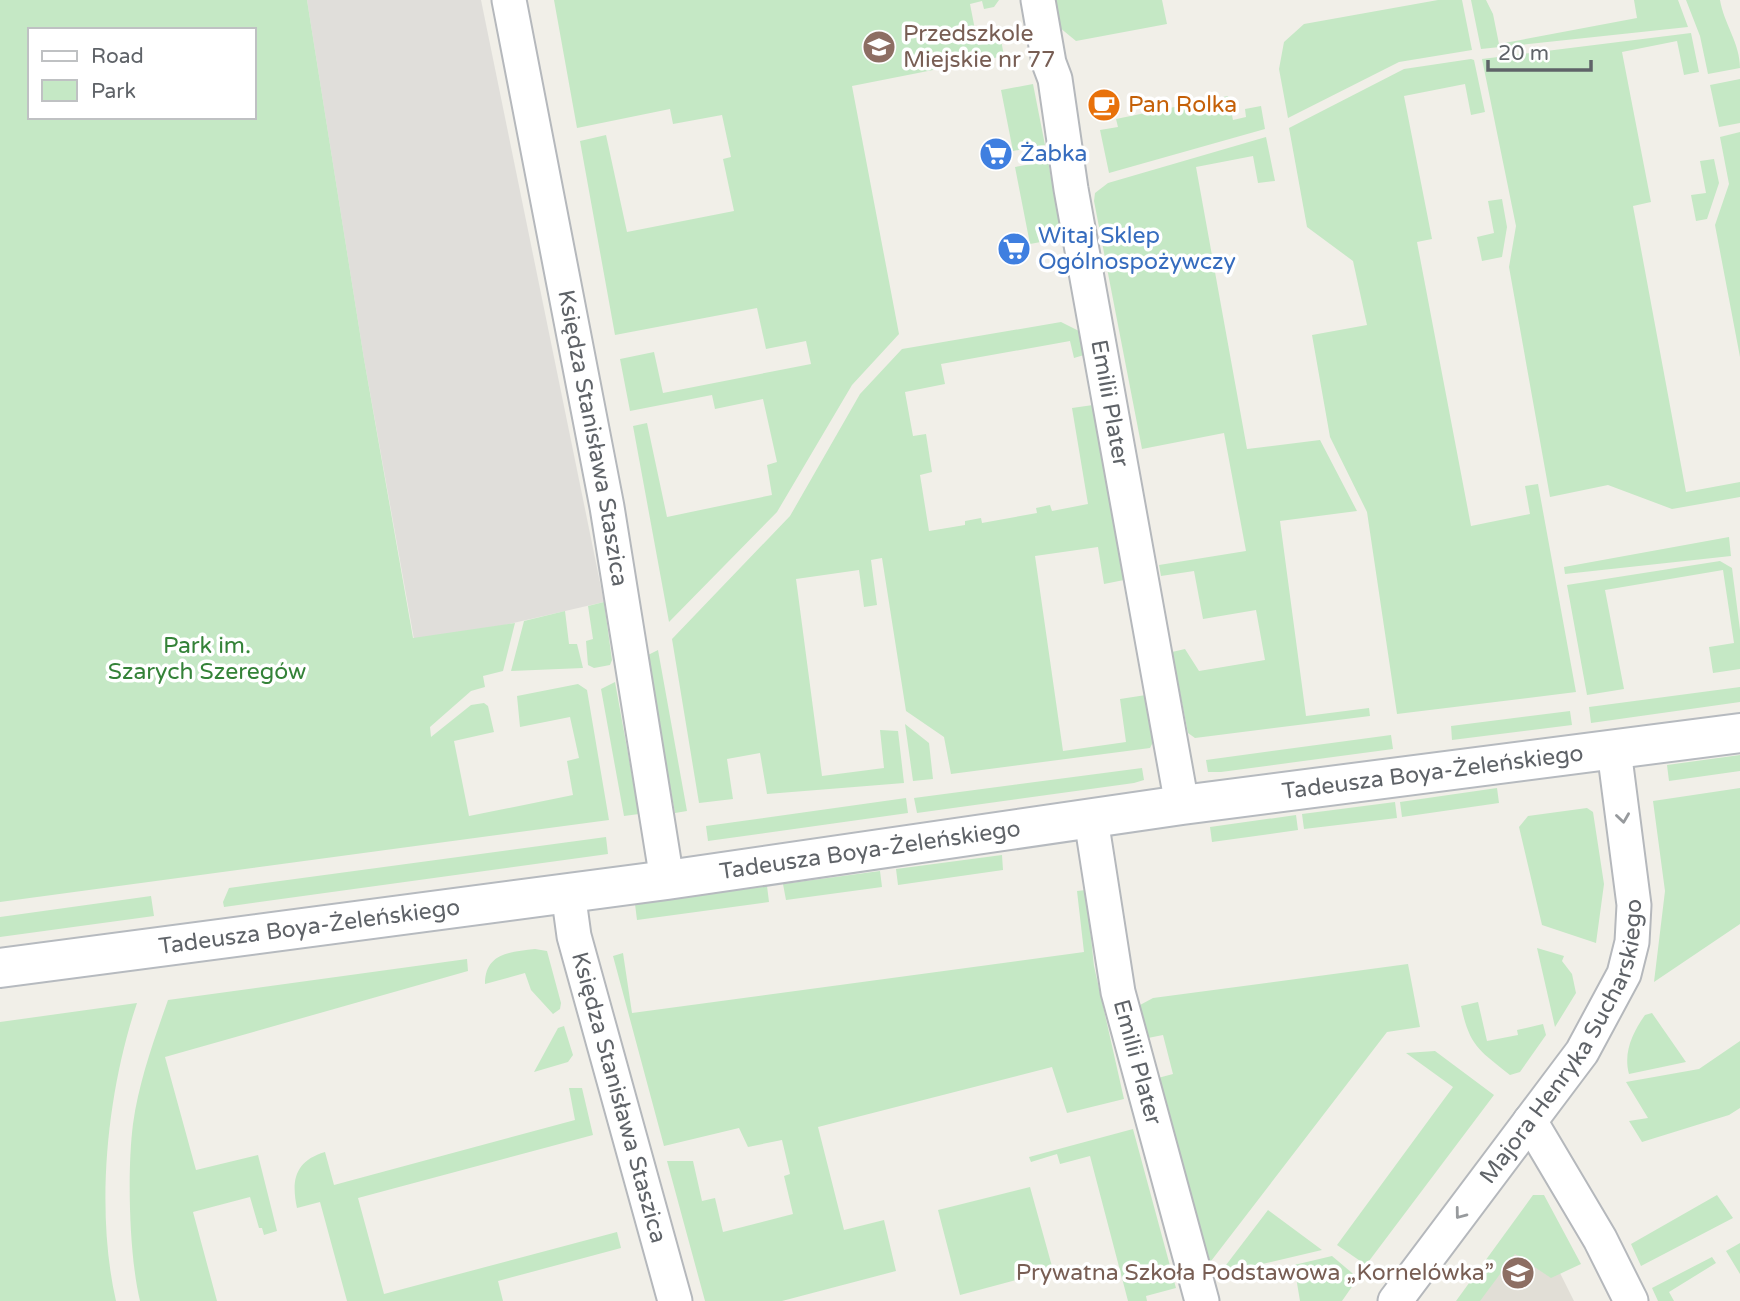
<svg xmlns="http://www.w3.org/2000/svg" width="1740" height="1301" font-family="'Varela Round',sans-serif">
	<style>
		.industrial { fill: #e0deda }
		.education { fill: #e1ded6 }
		.green { fill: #c5e8c5; fill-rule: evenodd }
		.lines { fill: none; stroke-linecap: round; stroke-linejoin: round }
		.street-casing { stroke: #b5b8bc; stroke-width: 37 }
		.secondary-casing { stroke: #b6babf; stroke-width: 42 }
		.street { stroke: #fff; stroke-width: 33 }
		.secondary { stroke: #fff; stroke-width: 38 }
		.oneway { stroke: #979a9d }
		.labels { text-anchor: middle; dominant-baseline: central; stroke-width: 7; stroke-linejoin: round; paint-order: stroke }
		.education-label { font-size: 23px; fill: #785e54; stroke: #fff; text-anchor: start }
		.food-label { font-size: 23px; fill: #c56008; stroke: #fff; text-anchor: start }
		.shop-label { font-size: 23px; fill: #366cbe; stroke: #fff; text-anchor: start }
		.street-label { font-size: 23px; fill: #5f6368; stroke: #fff }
		.park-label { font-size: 23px; fill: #348238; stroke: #fff }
	</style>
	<rect width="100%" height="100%" fill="#f1efe8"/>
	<path class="industrial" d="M307 0H481L604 602 505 625 414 639 364 359Z"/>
	<path class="education" d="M1511 1227 1550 1253 1574 1301H1457Z"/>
	<path class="green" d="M0 0H307L364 359 413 638 515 623 503 671 483 676 485 687 471 691 430 727 431 737 471 705 484 703 488 706 494 732 454 741 469 816 573 795 567 761 579 758 570 717 520 727 517 696 578 684 587 690 609 820 0 902ZM30 30H254V117H30Z
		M554 0H999L994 7 984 9 982 1 970 4 978 45 1001 40 1004 56 852 86 899 334 852 385 777 512 669 622 633 426 647 423 667 517 772 495 767 465 777 462 763 399 715 409 712 395 630 411 620 359 654 352 663 393 811 364 806 341 766 349 757 308 615 335 580 141 606 135 627 232 734 211 723 159 731 157 722 115 673 124 670 109 577 128Z
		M1054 0H1162L1167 24 1076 41 1059 27Z
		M1438 0H1462L1472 50 1399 62 1288 118 1279 69 1284 42 1304 24Z
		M1471 0H1486L1493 14 1499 44 1637 18 1634 0H1678L1688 27 1481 49Z
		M1686 0H1720C1724 24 1740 43 1740 68L1708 74 1700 36Z
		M1691 33 1699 72 1684 75 1677 41 1622 52 1651 202 1633 206 1686 492 1740 482V497L1672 509 1608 485 1550 497 1509 267 1516 226 1482 59Z
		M1471 59 1474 60 1485 112 1471 115 1465 84 1404 96 1432 239 1417 242 1471 526 1530 514 1525 486 1538 484 1576 692 1397 714 1367 512 1330 437 1312 335 1367 325 1353 261 1307 227 1289 128 1404 69Z
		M1740 79V123L1719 127 1710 85Z
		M1033 84 1045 145 1013 151 1001 90Z
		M1228 96 1233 120 1246 117 1245 109 1261 106 1265 129 1109 173 1100 130 1118 127 1116 119Z
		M1740 132V357L1715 225 1729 184 1720 137Z
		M1266 137 1275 181 1258 183 1253 156 1196 167 1247 449 1320 440 1357 511 1280 521 1306 716 1369 708 1370 716 1195 738 1188 733 1172 652 1185 649 1199 671 1265 660 1256 610 1203 619 1194 571 1161 576 1159 565 1246 551 1224 433 1142 449 1094 201 1095 193 1108 183Z
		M1714 159 1719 183 1707 219 1696 221 1691 195 1706 193 1700 161Z
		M1048 161 1062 238 1030 244 1015 167Z
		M1502 199 1507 227 1502 257 1482 261 1477 237 1494 233 1488 201Z
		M1061 322 1079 331 1084 355 1074 358 1070 341 941 364 945 384 905 392 913 436 926 434 932 472 920 475 929 531 965 525V521L981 518 982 523 1037 513 1036 508 1050 505 1052 511 1088 504 1072 408 1093 405 1124 580 1104 584 1098 547 1035 556 1063 751 1126 742 1120 699 1146 695 1153 742 1150 748 951 774 944 737 906 711 882 558 871 560 877 605 864 607 859 570 796 579 822 776 884 768 880 730 898 731 904 783 767 794 760 753 727 759 733 799 699 803 672 639 790 516 860 394 902 349Z
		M1729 537 1731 556 1565 574 1564 567Z
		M1720 561 1732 568 1740 630V669L1713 673 1709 647 1734 643 1723 570 1605 590 1624 689 1587 695 1567 585Z
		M604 602 612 660 610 665 594 668 588 665 586 641 593 639 588 606Z
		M565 611 569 644H577L583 668 511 671 524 621Z
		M658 650 687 811 675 813 646 656Z
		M615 682 639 814 624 816 601 689Z
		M1740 687V702L1591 723 1589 707Z
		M1570 711 1572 725 1452 740 1451 726Z
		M905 724 929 743 933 779 913 781Z
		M1391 735 1393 749 1221 772H1208L1206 760Z
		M1740 755V771L1669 781 1667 765Z
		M1142 768 1144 780 1134 783 917 813 914 798Z
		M1497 788 1499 803 1402 817 1400 802Z
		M1740 788V924L1654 982 1665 891 1653 801Z
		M906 798 908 813 708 841 706 826Z
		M1395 802 1397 818 1304 829 1302 814Z
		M1587 808 1593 812 1604 884 1596 943 1542 925 1519 827 1528 816Z
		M1296 815 1298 830 1212 842 1210 827Z
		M606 837 608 854 224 907 223 902 229 888Z
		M1002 855 1003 870 898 885 896 869Z
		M880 871 882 887 786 900 783 884Z
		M767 886 769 902 637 920 635 904Z
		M1086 890 1094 966 1124 1099 1067 1113 1052 1067 818 1127 844 1230 884 1220 896 1271 782 1301H705L667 1161H693L702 1201 715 1198 723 1232 793 1214 784 1176 790 1174 782 1140 748 1147 739 1128 664 1146 613 956 623 953 632 1013 1084 952 1077 891Z
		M151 896 154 916 0 937V917Z
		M1537 948 1564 956 1562 961 1572 974 1576 993 1555 1027Z
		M535 949 547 951 561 1003 560 1009 553 1014 531 990 525 973 485 984C485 953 510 952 535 949Z
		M467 959 468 971 165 1057 196 1170 258 1155 277 1231 264 1235 262 1228H259L250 1197 193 1212 217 1301H140C129 1255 127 1171 133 1124 139 1081 154 1040 168 1000Z
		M1408 964 1420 1027 1387 1032 1208 1265 1158 1078 1173 1074 1163 1035 1148 1038 1140 1005 1153 998Z
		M1478 1002 1487 1041 1518 1035 1517 1030 1543 1024 1546 1035 1520 1072 1510 1075C1479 1050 1470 1047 1461 1006Z
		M137 1003C107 1092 95 1209 116 1301H0V1022Z
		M1652 1013 1686 1062 1629 1074C1623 1052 1633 1032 1645 1015Z
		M564 1026 573 1055 568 1062 534 1072 558 1028Z
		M1740 1041V1108L1729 1115 1642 1142 1629 1121 1648 1118 1626 1082 1699 1069Z
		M1435 1051 1494 1095 1366 1265 1337 1245 1453 1087 1406 1053Z
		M569 1088H582L593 1135 358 1198 384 1294 617 1232 621 1248 498 1281 503 1301H347L320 1202 297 1208C291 1180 295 1161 325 1152L334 1185 575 1120Z
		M1133 1129 1176 1288 1146 1296 1147 1301H1128L1090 1156 1060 1164 1057 1154 1031 1162 1029 1157Z
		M1030 1187 1053 1270 960 1295 938 1210Z
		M1533 1195H1544L1581 1264 1551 1278 1515 1254 1480 1301H1456Z
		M1717 1195 1733 1218 1641 1266 1631 1244Z
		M1268 1210 1322 1250 1224 1273 1223 1269Z
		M1740 1243V1274L1726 1251Z
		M1332 1256 1358 1278 1342 1301H1300L1294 1265Z
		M1712 1257 1716 1263 1669 1292 1674 1301H1658L1652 1288Z"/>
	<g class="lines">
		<defs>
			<g id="street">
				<path id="s1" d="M509 0 607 507 667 880"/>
				<path id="s2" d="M1038 0 1049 63 1055 79 1071 189 1182 805"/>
				<path id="s3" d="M1091 819 1118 992 1202 1301"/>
				<path id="s4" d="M568 892 574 936 675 1301"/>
				<path d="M1530 1121 1600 1239 1631 1301"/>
				<path id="s5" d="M1395 1301 1582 1052 1624 974 1632 942 1634 905 1614 750"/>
			</g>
			<g id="secondary">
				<path id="s6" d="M0 968 667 880 1182 805 1740 733"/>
			</g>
		</defs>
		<use href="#street" class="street-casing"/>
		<use href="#secondary" class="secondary-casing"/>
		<use href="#street" class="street"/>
		<use href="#secondary" class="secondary"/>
	</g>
	<defs><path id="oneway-chevron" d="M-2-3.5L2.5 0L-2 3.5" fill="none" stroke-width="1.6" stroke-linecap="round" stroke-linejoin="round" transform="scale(1.75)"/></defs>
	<g class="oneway">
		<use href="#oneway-chevron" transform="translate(1623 818) rotate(82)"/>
		<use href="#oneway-chevron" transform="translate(1460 1214) rotate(127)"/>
	</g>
	<defs>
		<symbol id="school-disc" viewBox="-11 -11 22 22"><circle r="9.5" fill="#8d6e63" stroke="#fff"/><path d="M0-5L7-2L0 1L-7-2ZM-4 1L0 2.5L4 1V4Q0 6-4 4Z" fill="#fff"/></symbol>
		<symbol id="cafe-disc" viewBox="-11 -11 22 22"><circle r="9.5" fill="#e8710a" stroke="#fff"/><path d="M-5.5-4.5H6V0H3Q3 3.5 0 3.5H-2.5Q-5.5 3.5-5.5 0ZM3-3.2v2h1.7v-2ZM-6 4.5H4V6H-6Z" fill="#fff"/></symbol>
		<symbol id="supermarket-disc" viewBox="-11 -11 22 22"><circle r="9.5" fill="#3f7fe0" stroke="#fff"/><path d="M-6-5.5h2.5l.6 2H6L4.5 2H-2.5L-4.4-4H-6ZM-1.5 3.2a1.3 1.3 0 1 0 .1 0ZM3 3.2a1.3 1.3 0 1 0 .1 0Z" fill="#fff"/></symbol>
	</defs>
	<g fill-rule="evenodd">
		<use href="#school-disc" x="860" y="28" width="38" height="38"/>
		<use href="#cafe-disc" x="1085" y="86" width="38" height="38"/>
		<use href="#supermarket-disc" x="977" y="135" width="38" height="38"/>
		<use href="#supermarket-disc" x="995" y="230" width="38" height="38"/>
		<use href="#school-disc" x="1499" y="1254" width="38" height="38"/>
	</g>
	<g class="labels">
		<g class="education-label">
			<text x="903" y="34">Przedszkole<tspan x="903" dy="26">Miejskie nr 77</tspan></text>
			<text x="1494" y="1273" text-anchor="end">Prywatna Szkoła Podstawowa „Kornelówka”</text>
		</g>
		<g class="food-label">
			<text x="1128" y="105">Pan Rolka</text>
		</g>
		<g class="shop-label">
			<text x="1020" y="154">Żabka</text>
			<text x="1038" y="236">Witaj Sklep<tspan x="1038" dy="26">Ogólnospożywczy</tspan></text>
		</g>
		<g class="street-label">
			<text stroke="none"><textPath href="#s2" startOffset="410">Emilii Plater</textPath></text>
			<text stroke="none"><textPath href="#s1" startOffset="446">Księdza Stanisława Staszica</textPath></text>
			<text stroke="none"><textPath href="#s6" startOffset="1446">Tadeusza Boya-Żeleńskiego</textPath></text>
			<text stroke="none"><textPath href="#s6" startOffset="878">Tadeusza Boya-Żeleńskiego</textPath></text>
			<text stroke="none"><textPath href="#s6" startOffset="312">Tadeusza Boya-Żeleńskiego</textPath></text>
			<text stroke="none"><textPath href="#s5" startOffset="313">Majora Henryka Sucharskiego</textPath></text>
			<text stroke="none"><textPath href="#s3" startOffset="248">Emilii Plater</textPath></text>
			<text stroke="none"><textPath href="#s4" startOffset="212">Księdza Stanisława Staszica</textPath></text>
		</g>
		<g class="park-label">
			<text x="207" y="646">Park im.<tspan x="207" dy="26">Szarych Szeregów</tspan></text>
		</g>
	</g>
	<rect x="28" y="28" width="228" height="91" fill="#ffffff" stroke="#bfc1c3" stroke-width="2"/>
	<rect x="42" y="51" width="35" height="10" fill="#ffffff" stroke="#bfc1c3" stroke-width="2"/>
	<text x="91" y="63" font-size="21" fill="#5f6368">Road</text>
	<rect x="42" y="80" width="35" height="21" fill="#c5e8c5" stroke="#bfc1c3" stroke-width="2"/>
	<text x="91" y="98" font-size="21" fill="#5f6368">Park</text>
	<path d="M1488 60v10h103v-10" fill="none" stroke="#5f6368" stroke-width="3.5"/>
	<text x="1498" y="60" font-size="21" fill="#5f6368" stroke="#ffffff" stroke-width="5" paint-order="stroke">20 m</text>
</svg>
